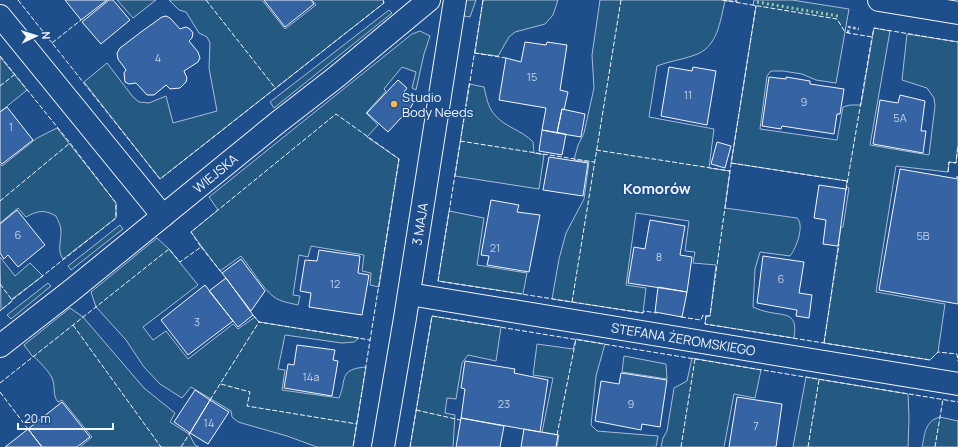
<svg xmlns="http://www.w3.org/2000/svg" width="958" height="447" font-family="Manrope,sans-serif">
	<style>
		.green { fill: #245a82; stroke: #a8bbd7 }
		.building { fill: #3563a3; stroke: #f2f6ff }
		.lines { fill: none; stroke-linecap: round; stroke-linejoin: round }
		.street-casing { stroke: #f2f6ff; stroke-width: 24 }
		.path { stroke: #b3c4dc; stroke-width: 2.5; stroke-dasharray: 3 2; stroke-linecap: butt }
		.street { stroke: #1f4e8c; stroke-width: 22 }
		.hedge { stroke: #97c8a6; stroke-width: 3; stroke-dasharray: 2 3; stroke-linecap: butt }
		.fence { stroke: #f2f6ff; stroke-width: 1; stroke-dasharray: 5 2; stroke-linecap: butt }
		.poi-dot { fill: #ffb74d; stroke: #1f4e8c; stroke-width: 1.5 }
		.labels { text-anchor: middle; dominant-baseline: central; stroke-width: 3; stroke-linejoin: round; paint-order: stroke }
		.number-label { font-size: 11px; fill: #c3d1e8 }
		.poi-label { font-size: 13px; fill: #f2f6ff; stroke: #1f4e8c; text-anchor: start }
		.street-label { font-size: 13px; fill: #f2f6ff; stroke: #1f4e8c }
		.quarter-label { font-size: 15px; font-weight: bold; fill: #f2f6ff; stroke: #1f4e8c }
	</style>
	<rect width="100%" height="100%" fill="#1f4e8c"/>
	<path class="green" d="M117 0H156L133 18Z
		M169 0H262L285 29 316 5 312 0H383L384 3 160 179 84 82 107 63 133 97 139 102 149 103 166 96 173 123 217 111 209 68 210 43 207 37 199 33 186 12 179 10Z
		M465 0H476L470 17 464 16Z
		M483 0H558L553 15 545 24 515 32 509 37 498 56 475 53Z
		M600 0H732V1H725C720 21 718 47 695 55 682 60 669 61 657 66L649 117 714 129 709 168 730 171 725 208 797 218C805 225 796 249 790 256L760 252 755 269 753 307C757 309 763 311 768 312 786 316 798 312 794 338L705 324 706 316H710L716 265 693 263 695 252 685 251 689 221 636 213 626 285 646 288 643 313 552 299 559 259 566 233 584 199 589 162 574 160 578 145 584 133 594 88 592 55Z
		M754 0H792L849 9 836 83 816 80 802 74 783 71H771L767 76 760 129 837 140 843 107 850 105H861L874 28 890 31 870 145 929 155 935 106 934 98 927 88 902 80 907 34 958 42V145L956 163 949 162 948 172 896 166 876 292 945 304 938 352 930 360 824 343 841 227H843L849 188 846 187 847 181 731 163 756 6 753 5Z
		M389 10 392 13 274 108 270 102Z
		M420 31 430 36 424 54 416 90 412 88 416 72 402 67 384 89 386 91 366 113 378 125 367 137 399 159 379 287 370 285 371 273 362 271 364 255 311 246 308 257 299 255 293 295 300 296 298 305C290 303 281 302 274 297 262 288 251 268 241 256L220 271 191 232 218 210 209 197 412 34Z
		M0 57 27 90 0 112Z
		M469 84 484 87C486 96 488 107 494 114 504 127 522 130 533 142L534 153 544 155 539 189 455 176Z
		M57 128 116 203V218L63 259C57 251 61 241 61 231 61 225 58 221 56 216 44 209 37 211 26 217L18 208 0 223V164L2 166 37 138Z
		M449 211 484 218 477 265 527 273 523 294 438 281Z
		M120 225 123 229 71 270 68 266Z
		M157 238 169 249 198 285 143 327 153 340 166 331 188 359 233 324 238 329 255 317 259 322 359 338 354 342 342 343 285 335 278 369 285 370 282 390 339 398C347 380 338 369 366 367L353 447H317L287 436 238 422 232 417 231 411 191 387 182 398 160 384 144 367 126 340 96 307 91 292Z
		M0 257 15 276 30 263 43 276 12 299V301L1 310Z
		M48 283 51 286 11 319 7 315Z
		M70 308 83 317 144 388 175 413 170 422 189 434 195 445 199 447H80L92 437 62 400 58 402C52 395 56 387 52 378 48 370 40 363 34 356L33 357 24 345Z
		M432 316 501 327 496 361 468 355 462 363 456 399 447 398 445 413 455 415 453 447H410Z
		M576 339 605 344 596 376 591 425 597 431 658 436 656 447H557L559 435 542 432 553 378 533 375 537 344 573 349Z
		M624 356 666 364 667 379 622 372Z
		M692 358 761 370 755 398 734 394 724 447H661L663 438 667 431 674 388 687 381Z
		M806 377 908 394 909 418 908 447H793Z
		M940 417 958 421V447H922C925 433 925 421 940 417Z"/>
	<path class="building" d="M65 0H107L81 20Z
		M109 0H113L130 20 101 44 82 22Z
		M264 0H311L314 4 285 27Z
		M166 16 170 18 180 29 186 27 190 29 193 33 192 38 189 41 198 52 200 58 198 62 184 71 187 78 186 82 180 88 170 89 166 85 154 95H147L136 83 129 84 125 82 124 73 126 70 118 59 117 53 120 48 141 32 162 17Z
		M525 42 546 45 547 42 567 45 560 90 568 92 564 110 562 109 557 133 542 130 546 108 499 100 506 58 521 62Z
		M669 67 692 71 693 67 716 71 707 125 661 116Z
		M769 77 786 79V77L810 81V84L844 89 840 114H837L834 134 782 126 781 129 762 126Z
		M398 80 407 88 404 92 414 101 411 107 388 132 367 113Z
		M900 95 925 101 921 131H926L923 153 873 144 880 100 898 103Z
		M7 107 33 140 2 164 0 162V112Z
		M562 109 585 114 581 137 557 133Z
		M542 130 566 134 562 155 539 151Z
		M717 142 731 146 725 168 711 164Z
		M549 157 588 163 583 196 543 190Z
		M900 169 958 179V304L879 290Z
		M819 185 846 189 838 246 823 244 826 220 814 218Z
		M491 200 519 205 517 212 540 215 529 272 487 265 489 256 481 255Z
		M17 210 45 245 18 267 8 255 4 259 0 253V224Z
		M650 220 685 226 680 255 692 257 687 292 628 283 634 247 645 249Z
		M319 250 360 256 358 273 369 275 362 315 309 307 311 293 300 291 305 260 317 261Z
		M763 256 804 262 799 293 812 295 809 318 796 316 797 310 757 303Z
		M241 259 265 291 251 311 222 273Z
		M226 278 253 315 238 327 209 291Z
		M205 285 233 321 188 355 161 320Z
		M658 287 687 292 682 317 655 312Z
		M297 345 335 350 333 360 338 361 332 396 284 388 288 364 294 365Z
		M465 361 515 369 514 373 548 380 540 432 461 418 465 389 461 388Z
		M621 373 667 380 660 427 642 424 641 430 595 421 601 381 619 384Z
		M195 390 210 400 190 433 174 422Z
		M737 397 782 404 776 447H729Z
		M210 400 229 412 208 444 190 433Z
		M62 402 90 437 77 447H42L28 429Z
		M461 418 504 426 500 447H456Z
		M28 429 42 447H5L23 433Z
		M524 429 558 435 556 447H521Z"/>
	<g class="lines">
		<defs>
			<g id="street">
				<path d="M879 0 958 13"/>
				<path d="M0 16 163 216"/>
				<path id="s1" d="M409 294 958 384"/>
				<path id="s2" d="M0 346 72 290 277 123 335 78 429 0"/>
				<path id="s3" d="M383 447 405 318 455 0"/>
			</g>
		</defs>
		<use href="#street" class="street-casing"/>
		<path class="path" d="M736 2V0
			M848 33 849 27 859 29
			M957 179 958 175"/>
		<use href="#street" class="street"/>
		<path class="hedge" d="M757 2 838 16"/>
		<path class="fence" d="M18 0 160 179 384 3 383 0
			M206 0 276 89
			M483 0 438 281 643 313 644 311 657 313
			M722 0 837 19 845 32 848 33 872 37 874 28 958 42
			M52 43 81 20
			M474 53 506 58
			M0 56 70 143 116 203V218L12 300V301L0 311
			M0 86 14 75
			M460 141 594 162
			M596 150 730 171
			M731 163 847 181
			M948 172 949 162 956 163 958 145
			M846 190 872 37
			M0 201 70 143
			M201 247 222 273
			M0 284 12 300
			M572 302 621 0
			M253 315 259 322 370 340
			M706 316H710L730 171 756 6
			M681 317 701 320 703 315 706 316 705 324 930 360 938 352 957 354 958 361
			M73 325 161 447
			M824 343 839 244
			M0 383 169 249 180 262 201 247 191 232 336 114 399 159 353 447
			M221 384 250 392 247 406 357 424
			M0 392 28 429
			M210 400 259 322
			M416 410 460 420
			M557 435 576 339
			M181 447 190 433
			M410 447 432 316 958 402
			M681 447 695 359
			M808 447 819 380
			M935 447 943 399"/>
	</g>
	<circle class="poi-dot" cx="394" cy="104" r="4"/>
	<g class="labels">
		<g class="number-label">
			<text x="158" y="57">4</text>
			<text x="532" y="76">15</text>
			<text x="688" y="94">11</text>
			<text x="804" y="101">9</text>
			<text x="900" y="117">5A</text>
			<text x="11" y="126">1</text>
			<text x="18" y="234">6</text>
			<text x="923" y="235">5B</text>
			<text x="495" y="247">21</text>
			<text x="659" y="256">8</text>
			<text x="781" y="278">6</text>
			<text x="335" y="283">12</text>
			<text x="197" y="321">3</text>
			<text x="311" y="376">14a</text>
			<text x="504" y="403">23</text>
			<text x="631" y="403">9</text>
			<text x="209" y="422">14</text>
			<text x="756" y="425">7</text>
		</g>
		<g class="poi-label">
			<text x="402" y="97">Studio<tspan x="402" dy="15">Body Needs</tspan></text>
		</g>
		<g class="street-label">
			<text stroke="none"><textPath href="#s2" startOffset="276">WIEJSKA</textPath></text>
			<text stroke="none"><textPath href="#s3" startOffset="226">3 MAJA</textPath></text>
			<text stroke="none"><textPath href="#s1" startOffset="278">STEFANA ŻEROMSKIEGO</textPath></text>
		</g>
		<g class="quarter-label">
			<text x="657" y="188">Komorów</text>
		</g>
	</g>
	<g transform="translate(36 36) rotate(86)" stroke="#1f4e8c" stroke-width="3" paint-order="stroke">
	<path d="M0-3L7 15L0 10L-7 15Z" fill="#f2f6ff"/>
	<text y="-6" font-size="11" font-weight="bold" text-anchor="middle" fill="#f2f6ff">N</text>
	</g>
	<path d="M18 423v6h95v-6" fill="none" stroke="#f2f6ff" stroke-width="2"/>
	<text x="24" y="423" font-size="12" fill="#f2f6ff" stroke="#1f4e8c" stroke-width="3" paint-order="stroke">20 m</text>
</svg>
